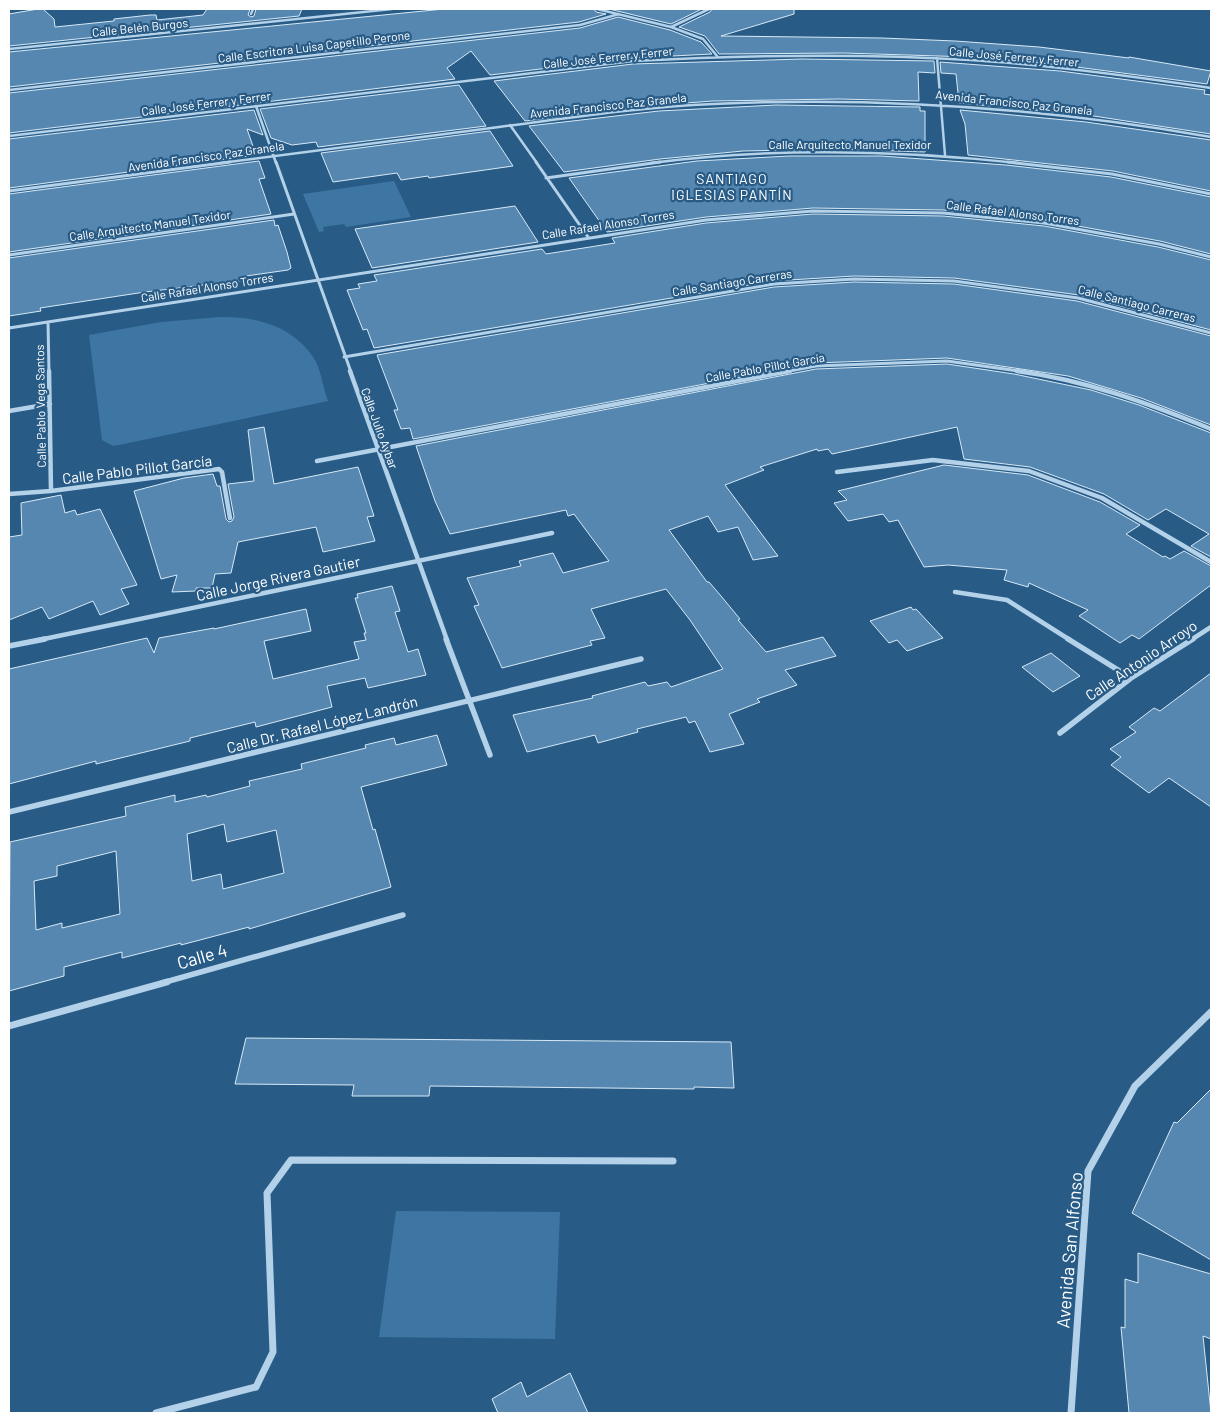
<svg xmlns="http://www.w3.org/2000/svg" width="1220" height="1422" font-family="Barlow,sans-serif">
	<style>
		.green { fill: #3d76a3 }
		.building { fill: #5587b0; stroke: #d7e9f6; fill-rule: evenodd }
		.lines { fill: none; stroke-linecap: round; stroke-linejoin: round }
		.minor-far4 { stroke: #b3d1e8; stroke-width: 2.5 }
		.minor-far3 { stroke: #b3d1e8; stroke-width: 3 }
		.minor-far2 { stroke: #b3d1e8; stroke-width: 4.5 }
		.minor-far1 { stroke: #b3d1e8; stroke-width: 5.5 }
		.minor { stroke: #b3d1e8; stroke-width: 7 }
		.labels { text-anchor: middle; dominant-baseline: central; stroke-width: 4.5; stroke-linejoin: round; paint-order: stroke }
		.far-street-label { font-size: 12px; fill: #fff; stroke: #285c87 }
		.far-neighbourhood-label { font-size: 14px; letter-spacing: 1px; fill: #fff; stroke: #285c87 }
		.street-label { font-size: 15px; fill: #fff; stroke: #285c87 }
		.near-street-label { font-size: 18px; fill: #fff; stroke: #285c87 }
	</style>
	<rect width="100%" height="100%" fill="#285c87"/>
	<path class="green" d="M394 181 411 217 346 227 344 224 323 227 324 231 319 232 303 194Z
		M220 317C255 316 292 326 313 357 321 368 323 388 328 401L119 445 113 446 102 440 89 335 161 322Z
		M396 1211 560 1212 555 1339 379 1337Z"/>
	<path class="building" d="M38 9H43L54 19 55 27 114 21V19L150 15H156L157 20 203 15 207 9H250L248 15 251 17 254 16 256 9H302L299 16 9 46V14Z
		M444 9H594L596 12 606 14 579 22 9 87V52Z
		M609 9H702L671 24Z
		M712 9H794V14L721 36 882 38 955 41 1039 47 1129 58V57L1211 71 1207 84 1061 65 970 57 844 53 719 54 705 36 679 27 710 12Z
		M618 17 670 30 701 42 712 54 633 58 490 75 471 51 447 68 455 79 9 133V93L580 28Z
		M802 59 934 61 935 73 918 72 919 101 839 99 713 101 632 107 525 121 494 81 633 64Z
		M940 62 1060 71 1205 90 1204 94 1211 95V134L1087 115 959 103 956 74 941 73Z
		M459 85 486 126 318 147 316 142 292 145 271 138 260 109Z
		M776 105 920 107V111H925V152L835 149 743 151 660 159 564 172 529 126 659 111Z
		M254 110 263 135 247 129 256 155 9 188V139Z
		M960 110 1086 122 1211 140V191L1113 171 968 155 965 124Z
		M490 131 513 166 429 178 428 176 401 180 397 173 333 182 321 153Z
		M789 156H881L1006 165 1111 177 1211 197V254L1160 241 1045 220 943 210 813 208 706 217 607 232 569 178 697 161Z
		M259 161 265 178 259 179 271 214 9 252V194Z
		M515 206 538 242 372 268 355 229Z
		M813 214 943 216 1044 226 1158 247 1211 260V330L1079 295 954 278 854 276 773 281 374 348 367 329 363 330 347 290 360 288 358 284 377 281 374 275 542 249 546 254 615 243 612 238 706 223Z
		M274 220 275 226 278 225 287 252 291 268 288 270 246 276 247 280 145 292 40 308 41 311 9 316V258Z
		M854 282 954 284 1077 301 1211 336V425L1141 398 1068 376 947 358 816 363 413 439 410 428 401 429 394 410H398L377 355 774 287Z
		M947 364 1014 374 1091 390 1139 405 1211 433V557L1191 546 1209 534 1166 509 1148 520 1104 494 1030 467 964 459 957 427 832 454 828 449 818 451 817 449 760 467 764 470 725 485 778 556 753 560 738 527 718 532 708 516 669 530 707 582H709L721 596 740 619 738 620 766 652 823 637 836 656 785 670 797 685 757 699 760 702 729 714 744 744 710 752 695 721 689 723 686 717 637 729 638 732 598 743 595 735 527 752 513 715 593 698 592 696 645 682 648 686 667 682 671 687 723 669 690 620 666 589 591 609 605 638 590 641 592 645 502 668 474 606 479 605 467 578 521 566 519 561 553 553 563 573 609 561 574 514 568 516 566 510 450 534 435 501 416 446 816 369Z
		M264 427 274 484 358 467 374 516 367 517 375 541 323 552 316 527 238 542 231 573 215 574 212 588H196V591L172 592 177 575 161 579 134 491 184 478 213 474 217 486H220L226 519 229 522 232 521 234 517 228 484 254 481 248 430Z
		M944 465 1028 475 1100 502 1140 525 1126 534 1163 557 1165 556 1170 559 1184 551 1211 566V585L1139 639 1132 635 1120 643 1079 616 1088 610 1029 583 1028 587 1004 580 1007 570 948 565 924 567 898 520 889 522 883 514 848 521 834 503 847 500 838 491Z
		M61 495 65 513 75 510 77 515 100 509 137 585 121 589 129 604 100 615 93 601 49 619 42 607 9 620V537L22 535 21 503Z
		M392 586 400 611 395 612 408 652 418 649 426 675 368 688 365 678 327 686 332 707 256 727 255 722 190 738V741L96 764V761L9 784V669L147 638 154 653 159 638 214 628V629L306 609 311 631 264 641 273 679 359 659 354 642 366 640 364 633H366L355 598H358L357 594Z
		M911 607 913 610 916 609 943 638 907 651 897 640 889 643 870 621Z
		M1051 653 1080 676 1053 692 1022 667Z
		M1211 673V807L1169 778 1149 793 1111 765 1121 757 1110 749 1136 732 1129 727 1154 708 1160 711Z
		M437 735 447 765 361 787 373 830 375 829 391 887 249 929V927L181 945V943L122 958V952L64 967V976L9 991 10 842 126 816 125 807 175 795V802L206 795 207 797 250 786 249 781 302 769 301 764 366 748 365 745 394 738 396 745ZM224 824 227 842 276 830 284 873 223 889 221 874 192 881 187 834ZM116 851 120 914 62 928V923L36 930 34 881 57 876V866Z
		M246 1038 731 1042 734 1088 694 1087V1089L430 1086 429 1096H352L354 1085 235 1084Z
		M1211 1089V1260L1132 1213 1174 1122 1177 1123Z
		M1138 1253 1211 1274V1339L1203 1336 1211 1413H1129L1121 1327 1125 1328V1279L1138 1283Z
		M570 1373 588 1413H498L492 1399 521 1382 527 1397Z"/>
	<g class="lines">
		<path class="minor-far4" d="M597 9 671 27 703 39 717 56
			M251 14 253 9
			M671 27 709 9
			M9 49 392 9
			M937 58 945 155
			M9 90 580 25 619 14
			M256 106 276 163
			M510 125 537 163
			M9 136 633 61C745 55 858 53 970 60 1051 65 1131 76 1211 88
			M221 163C313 151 406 139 499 127 570 118 641 107 713 104 883 96 1044 108 1211 137
			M651 163C773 147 898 150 1019 163"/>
		<path class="minor-far3" d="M276 162 351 372
			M536 162 588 237
			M1008 162 1112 174 1211 194
			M546 178 660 162
			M9 191 230 162
			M9 255 294 214
			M48 322 49 372
			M9 328 706 220 813 211 943 213 1044 223 1159 244 1211 257
			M344 357 774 284 854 279 954 281 1078 298 1211 333
			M784 372 816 366 947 361 1026 372"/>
		<path class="minor-far2" d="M49 371 51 491
			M350 371 447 640
			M1017 371C1085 380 1148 403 1211 429
			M9 411 50 404
			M317 461 790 371
			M837 472 933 460 1029 471 1102 498 1211 562
			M9 494 51 491 219 469 222 472 230 518
			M955 592 1007 600 1070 640
			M39 640 552 533
			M1191 640 1211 627"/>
		<path class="minor-far1" d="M446 639 490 755
			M1068 639 1131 678
			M9 646 45 639
			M1060 733 1131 678 1193 639
			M9 812 641 659
			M162 983 403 915"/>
		<path class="minor" d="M9 1026 167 982
			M156 1413 256 1387 273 1352 267 1193 291 1160 673 1161
			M1071 1413 1088 1171 1135 1086 1211 1012"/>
	</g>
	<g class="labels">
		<g class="far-street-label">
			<text transform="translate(140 27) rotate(-6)">Calle Belén Burgos</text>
			<text transform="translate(314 46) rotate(-7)">Calle Escritora Luisa Capetillo Perone</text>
			<text transform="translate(1014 56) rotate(5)">Calle José Ferrer y Ferrer</text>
			<text transform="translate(608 57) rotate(-6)">Calle José Ferrer y Ferrer</text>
			<text transform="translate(1014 102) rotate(6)">Avenida Francisco Paz Granela</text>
			<text transform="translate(206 103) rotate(-7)">Calle José Ferrer y Ferrer</text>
			<text transform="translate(608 105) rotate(-6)">Avenida Francisco Paz Granela</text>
			<text x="850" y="144">Calle Arquitecto Manuel Texidor</text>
			<text transform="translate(206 156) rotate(-8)">Avenida Francisco Paz Granela</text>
			<text transform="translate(1013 212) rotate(7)">Calle Rafael Alonso Torres</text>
			<text transform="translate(608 224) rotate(-9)">Calle Rafael Alonso Torres</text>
			<text transform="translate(150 225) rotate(-8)">Calle Arquitecto Manuel Texidor</text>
			<text transform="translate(732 282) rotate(-9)">Calle Santiago Carreras</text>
			<text transform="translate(207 287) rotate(-9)">Calle Rafael Alonso Torres</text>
			<text transform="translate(1137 303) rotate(14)">Calle Santiago Carreras</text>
			<text transform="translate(765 367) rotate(-10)">Calle Pablo Pillot García</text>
			<text transform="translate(40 406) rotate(-91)">Calle Pablo Vega Santos</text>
			<text transform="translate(380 428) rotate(70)">Calle Julio Aybar</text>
		</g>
		<g class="far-neighbourhood-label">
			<text x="732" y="178">SANTIAGO<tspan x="732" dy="16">IGLESIAS PANTÍN</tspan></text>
		</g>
		<g class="street-label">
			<text transform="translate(137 469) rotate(-7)">Calle Pablo Pillot García</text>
			<text transform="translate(278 578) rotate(-12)">Calle Jorge Rivera Gautier</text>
			<text transform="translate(1141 660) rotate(-34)">Calle Antonio Arroyo</text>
			<text transform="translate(322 724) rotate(-14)">Calle Dr. Rafael López Landrón</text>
		</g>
		<g class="near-street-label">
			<text transform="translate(202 956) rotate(-16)">Calle 4</text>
			<text transform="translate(1069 1250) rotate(-85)">Avenida San Alfonso</text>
		</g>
	</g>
	<rect width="1220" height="1422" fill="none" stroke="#ffffff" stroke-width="20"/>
</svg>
